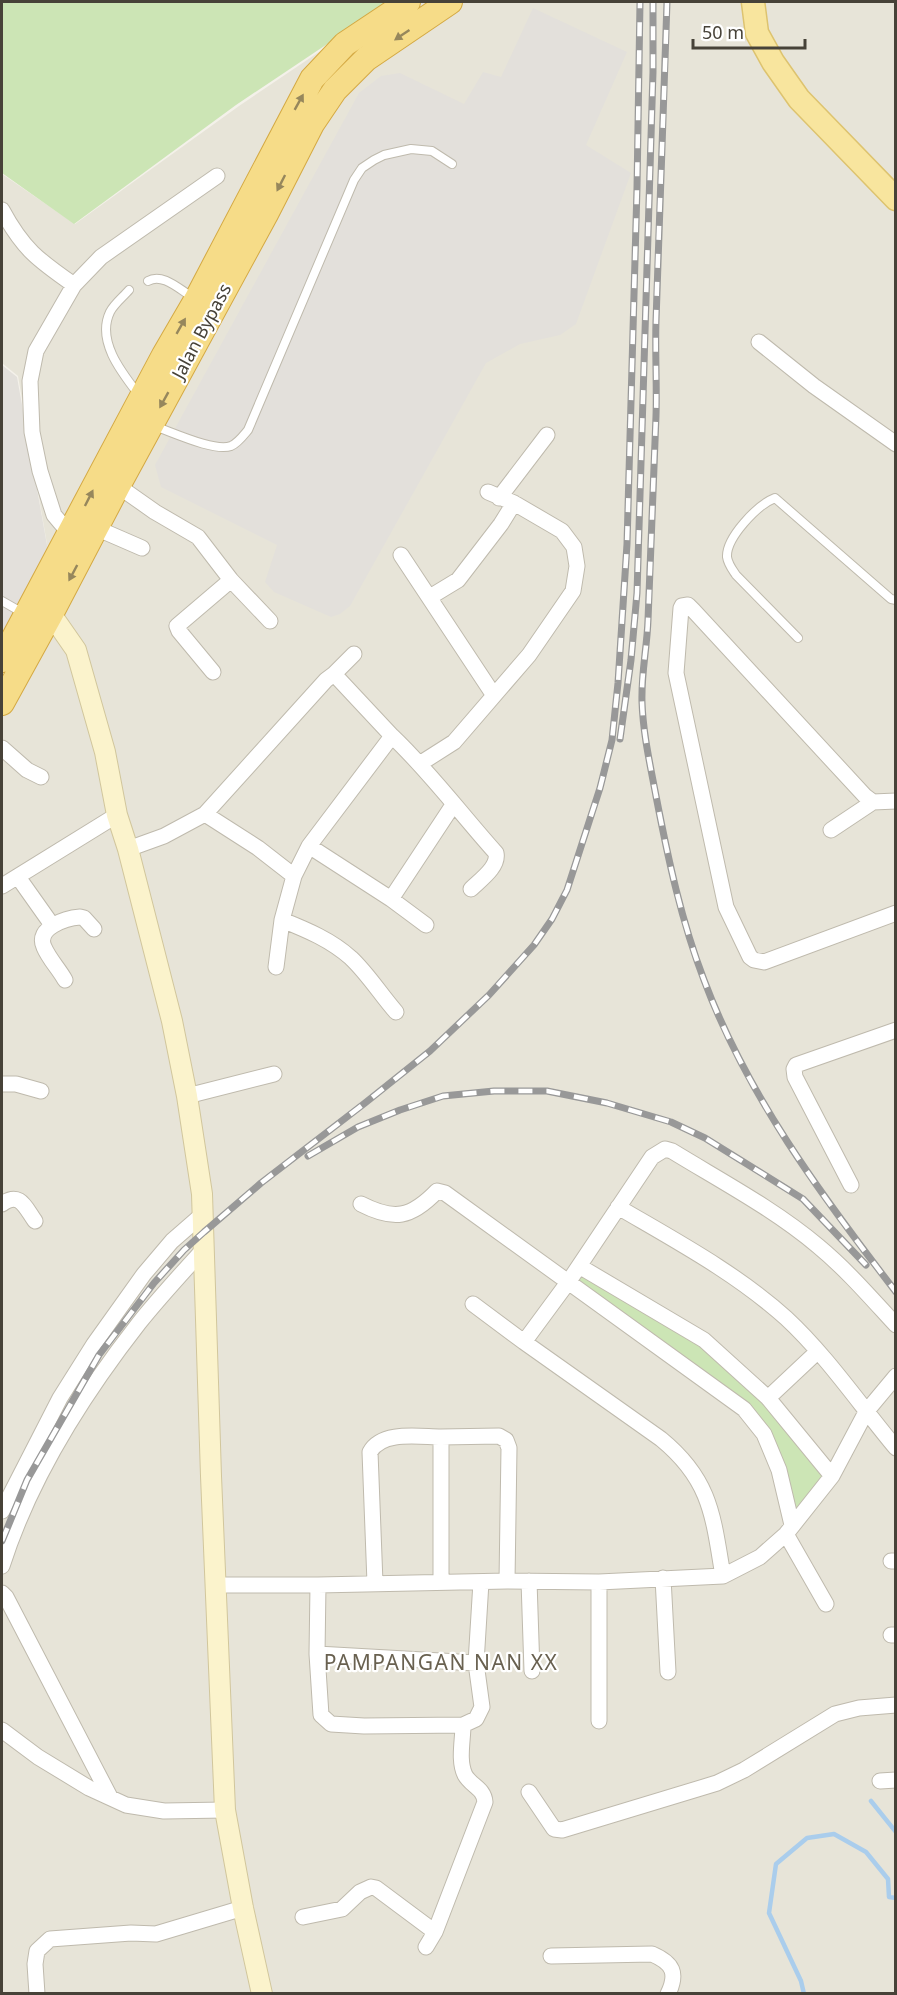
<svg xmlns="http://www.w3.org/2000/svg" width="897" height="1995" font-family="'Noto Sans',sans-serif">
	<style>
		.residential { fill: #e7e4d8 }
		.industrial { fill: #e3e0db }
		.green { fill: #cce5b5 }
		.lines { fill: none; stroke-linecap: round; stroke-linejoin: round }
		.stream { stroke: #aacdec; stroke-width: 4.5 }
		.service-casing { stroke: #bfbaad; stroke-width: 10 }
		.minor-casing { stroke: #bfbaad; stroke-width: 17 }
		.secondary-casing { stroke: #d1c69c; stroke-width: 22 }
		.primary-casing { stroke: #ddc36f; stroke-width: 25 }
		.trunk-casing { stroke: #d4a943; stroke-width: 26 }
		.service { stroke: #fff; stroke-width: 8 }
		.minor { stroke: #fff; stroke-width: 15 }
		.secondary { stroke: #fbf3cc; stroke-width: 20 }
		.primary { stroke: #f8e59e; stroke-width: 22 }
		.trunk { stroke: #f6dc88; stroke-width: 24 }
		.rail-casing { stroke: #989898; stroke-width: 7 }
		.rail { stroke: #fff; stroke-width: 4.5; stroke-dasharray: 14; stroke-linecap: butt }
		.oneway { fill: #96875c }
		.labels { text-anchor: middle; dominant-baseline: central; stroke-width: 4.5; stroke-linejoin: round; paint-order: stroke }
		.street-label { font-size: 18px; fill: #474238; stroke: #fff }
		.quarter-label { font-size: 21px; letter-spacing: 1.5px; fill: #696150; stroke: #fff }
	</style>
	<rect width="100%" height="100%" fill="#f4f1ea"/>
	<path class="residential" d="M393 2H895V1993H2V665L52 573 18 376 2 363V174L75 224 239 106Z"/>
	<path class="industrial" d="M533 8 627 52 586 145 631 173 576 324 560 335 520 344 486 363 350 606 340 614 331 617 274 592 265 582 277 545 161 487 155 465 359 93 381 76 400 73 464 104 483 72 501 77Z
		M2 365 17 377 52 573 2 669Z"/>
	<path class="green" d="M2 2H390L236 105 74 224 2 173Z
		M584 1274 709 1347 758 1390 825 1475 792 1514 758 1422 577 1280Z"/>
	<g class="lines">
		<path class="stream" d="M871 1801 896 1832
			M804 1994 801 1981 769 1913 776 1864 807 1838 834 1834 866 1852 888 1879 889 1897 896 1898"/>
		<defs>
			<path id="service" d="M148 281C163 272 181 291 194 298
				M129 290C123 297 114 304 110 312 96 341 122 373 139 395
				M154 426C172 432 214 452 231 446 238 443 243 436 248 430L354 180 362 168 374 160 384 155 411 149 432 151 452 164
				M2 601 16 609H24
				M798 638 736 575C732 569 728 564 727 557 726 538 757 505 775 498L891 599 896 600"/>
			<path id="minor" d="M2 210C23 249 38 260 74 285
				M759 342 814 386 896 444
				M118 486 155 512 198 537 231 580 270 621
				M499 498 547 435
				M96 528 142 548
				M70 534 54 515 40 471 32 432 30 381 36 351 74 285 101 257 217 176
				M401 555 493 694
				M430 597 458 580 501 524 514 503
				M213 672 179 631 177 626 231 580
				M334 674 354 654
				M392 736C430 772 461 814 496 853 499 867 480 880 471 889
				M2 748 27 770 41 777
				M421 763 454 742 529 655 573 591 577 566 574 547 562 531 514 503 488 492
				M896 801 873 802 865 796 694 611 688 605 682 606 681 608 676 673 726 907 750 957 754 960 764 962 896 913
				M205 814 258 848 294 876
				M831 830 873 802
				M309 846 391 899 426 925
				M128 849 164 836 205 814 326 680 334 674 392 736 309 846 294 876 282 920 276 967
				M18 877 52 925
				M2 886 117 815
				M391 899 453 805
				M282 920C307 930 331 940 351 958 368 974 381 995 396 1012
				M65 980C59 969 49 959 44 947 35 928 66 918 80 917L84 918 94 929
				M2 1084H16L41 1091
				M187 1096 274 1074
				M851 1185 795 1077 794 1069 796 1065 896 1030
				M2 1204C20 1191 25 1207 35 1221
				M361 1204C394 1221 411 1218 437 1191L445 1193 744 1409 764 1434 779 1470 792 1525
				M618 1207C676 1241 736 1273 786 1318 827 1356 860 1405 896 1448
				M579 1266 704 1340 768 1398 832 1476
				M473 1304 524 1342
				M768 1398 817 1352
				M441 1437 499 1436 506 1440 509 1448 507 1581
				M2 1511 60 1398 94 1344 144 1274 172 1241 203 1214
				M786 1534 826 1604
				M891 1561H896
				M2 1566C30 1478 82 1396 139 1323 159 1298 181 1274 203 1250
				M723 1576C713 1516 711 1480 661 1439L524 1342 569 1281 652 1157 665 1149 672 1151C721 1181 774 1209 818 1246 847 1270 871 1298 896 1325
				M663 1578 668 1672
				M529 1581 532 1671
				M599 1582V1721
				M375 1583 370 1452C382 1430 420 1437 441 1437V1582
				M216 1585H318L507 1581 599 1582 723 1576 760 1557 786 1534 832 1476 866 1412 896 1376
				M318 1585 317 1654 321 1715 331 1724 364 1726 463 1725 476 1719 482 1707 476 1663 481 1582
				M2 1593 6 1597 110 1797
				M891 1635H896
				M317 1654 476 1663
				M2 1730 38 1757 89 1788 126 1805 164 1811 225 1810
				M880 1781 896 1780
				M529 1792 554 1829 562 1830 717 1783 744 1770 835 1714 859 1708 896 1705
				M303 1917 342 1909 360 1892 371 1887 376 1888 435 1932
				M426 1947 435 1932 485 1802C484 1788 471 1786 465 1775 458 1761 463 1740 463 1725
				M551 1956 652 1954C673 1963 678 1973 668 1994
				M37 1994 35 1964 37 1951 50 1939 131 1933 156 1934 243 1908"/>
			<path id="secondary" d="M39 611 51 614 76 650 105 752 117 815 128 849 172 1021 187 1096 202 1194 211 1476 225 1810 243 1908 262 1994"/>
			<path id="primary" d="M753 2 757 33 773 62 799 99 896 199"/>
			<path id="trunk" d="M2 660 164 355 196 300 312 79 345 44 408 2
				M2 703 51 614 118 486 266 214 312 124 335 90 366 59 450 2"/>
		</defs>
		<use href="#service" class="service-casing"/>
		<use href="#minor" class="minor-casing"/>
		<use href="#secondary" class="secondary-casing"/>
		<use href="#primary" class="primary-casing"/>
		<use href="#trunk" class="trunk-casing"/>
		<use href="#service" class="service"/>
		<use href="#minor" class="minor"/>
		<use href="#secondary" class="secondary"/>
		<use href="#primary" class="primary"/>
		<use href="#trunk" class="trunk"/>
		<defs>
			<path id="rail" d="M667 2C664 108 659 215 656 321 655 353 657 385 656 416 653 484 651 552 648 620 647 648 641 674 642 702 643 733 650 764 656 796 668 858 681 920 704 980 747 1095 821 1195 896 1292
				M620 739 631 660 637 593 653 72V2
				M308 1156 358 1127 400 1110 443 1096 494 1091H547L607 1103 671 1122 705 1138 803 1199 866 1265
				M2 1541 27 1480 99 1355 154 1283 184 1250 204 1232 261 1183 365 1103 430 1051 489 995 534 945 552 919 567 890 600 788 612 740 618 683 627 544 637 188 640 2"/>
		</defs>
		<use href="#rail" class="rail-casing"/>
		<use href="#rail" class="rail"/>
	</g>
	<defs><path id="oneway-solid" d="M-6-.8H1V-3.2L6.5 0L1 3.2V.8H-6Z" transform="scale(1.5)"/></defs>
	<g class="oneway">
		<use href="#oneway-solid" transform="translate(402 35) rotate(146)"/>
		<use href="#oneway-solid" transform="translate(299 102) rotate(-61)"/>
		<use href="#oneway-solid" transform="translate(281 183) rotate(117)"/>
		<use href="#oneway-solid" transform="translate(181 326) rotate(-60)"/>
		<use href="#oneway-solid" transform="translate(164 400) rotate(119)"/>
		<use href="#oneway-solid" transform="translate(89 498) rotate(-63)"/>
		<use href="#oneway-solid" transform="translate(73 573) rotate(118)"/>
	</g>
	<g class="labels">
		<g class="street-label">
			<text transform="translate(201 331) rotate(-62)">Jalan Bypass</text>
		</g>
		<g class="quarter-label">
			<text x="441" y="1662">PAMPANGAN NAN XX</text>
		</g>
	</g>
	<rect width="897" height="1995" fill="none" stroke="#474238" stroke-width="6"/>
	<path d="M693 39v9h112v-9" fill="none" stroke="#474238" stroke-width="3"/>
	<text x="702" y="39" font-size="18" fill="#474238" stroke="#ffffff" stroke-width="4.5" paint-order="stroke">50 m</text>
</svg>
